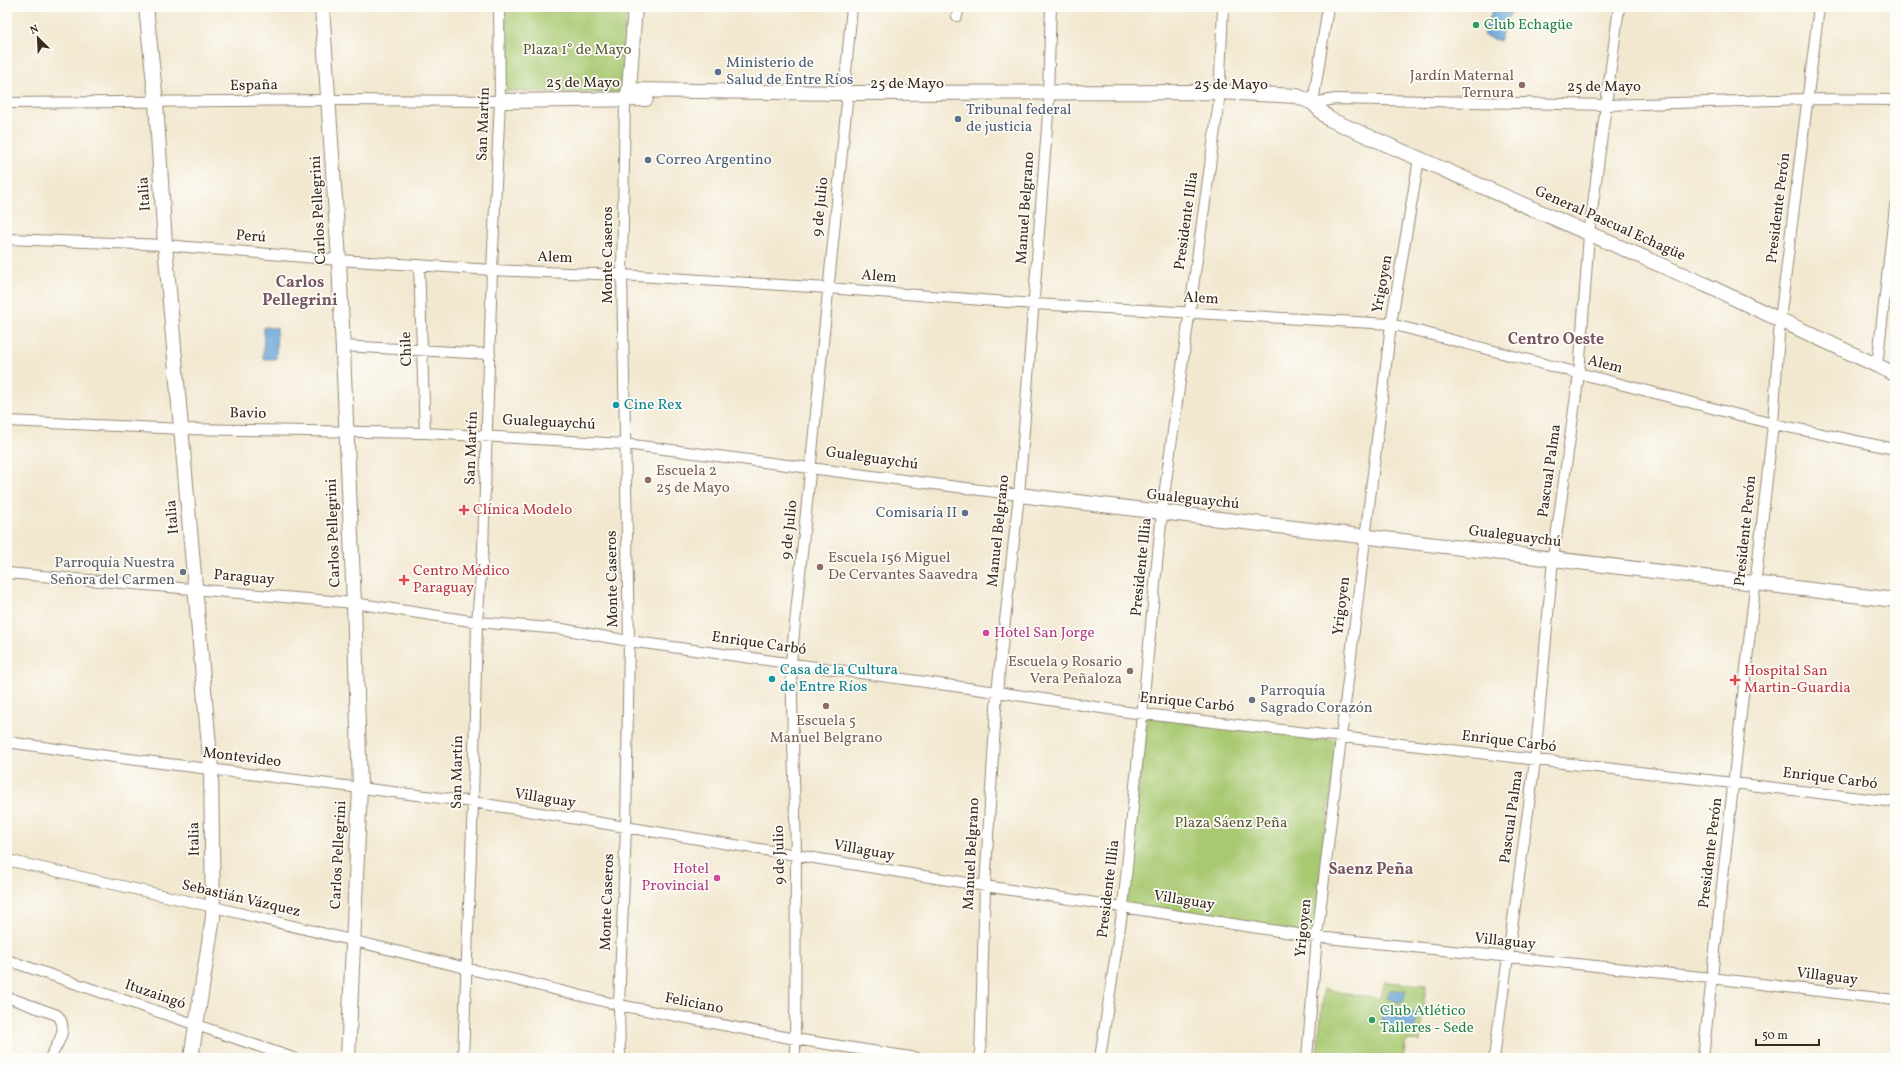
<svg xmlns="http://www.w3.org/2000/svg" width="1902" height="1065" font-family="Vollkorn,serif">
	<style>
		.green { fill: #a8c971; stroke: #727a48 }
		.water { fill: #63a2d6; stroke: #4f667a }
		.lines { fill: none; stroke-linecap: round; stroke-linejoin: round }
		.street-casing { stroke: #968977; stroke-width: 12 }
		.secondary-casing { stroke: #968977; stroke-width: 16 }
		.street { stroke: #fff; stroke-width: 10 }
		.secondary { stroke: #fff; stroke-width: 14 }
		.leisure-dot { fill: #2e9e5b; stroke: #fdfcf7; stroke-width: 1.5 }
		.service-dot { fill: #5c6f8a; stroke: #fdfcf7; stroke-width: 1.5 }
		.education-dot { fill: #8d6e63; stroke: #fdfcf7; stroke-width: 1.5 }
		.culture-dot { fill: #0f9aa8; stroke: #fdfcf7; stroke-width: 1.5 }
		.health-dot { fill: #e0444e; stroke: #fdfcf7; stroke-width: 1.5 }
		.worship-dot { fill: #6b7280; stroke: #fdfcf7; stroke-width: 1.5 }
		.hotel-dot { fill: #d1479c; stroke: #fdfcf7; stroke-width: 1.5 }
		.labels { text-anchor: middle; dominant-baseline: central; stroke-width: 3.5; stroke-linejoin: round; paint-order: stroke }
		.leisure-label { font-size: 15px; fill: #27864d; stroke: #fdfcf7; text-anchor: start }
		.park-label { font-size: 15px; fill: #5c5a37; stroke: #fdfcf7 }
		.service-label { font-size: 15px; fill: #4e5e75; stroke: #fdfcf7; text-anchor: start }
		.education-label { font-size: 15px; fill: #785e54; stroke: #fdfcf7; text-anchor: end }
		.street-label { font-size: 15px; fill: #3b2a1e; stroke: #fdfcf7 }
		.culture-label { font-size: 15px; fill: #0d838f; stroke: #fdfcf7; text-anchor: start }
		.health-label { font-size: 15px; fill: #be3a42; stroke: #fdfcf7; text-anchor: start }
		.worship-label { font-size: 15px; fill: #5b616d; stroke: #fdfcf7; text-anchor: end }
		.hotel-label { font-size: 15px; fill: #b23c85; stroke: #fdfcf7; text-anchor: start }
		.neighbourhood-label { font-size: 16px; font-weight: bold; fill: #785562; stroke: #fdfcf7 }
	</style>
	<rect width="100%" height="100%" fill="#fdfcf7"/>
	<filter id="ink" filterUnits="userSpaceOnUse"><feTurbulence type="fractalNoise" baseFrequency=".025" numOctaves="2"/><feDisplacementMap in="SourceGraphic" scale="8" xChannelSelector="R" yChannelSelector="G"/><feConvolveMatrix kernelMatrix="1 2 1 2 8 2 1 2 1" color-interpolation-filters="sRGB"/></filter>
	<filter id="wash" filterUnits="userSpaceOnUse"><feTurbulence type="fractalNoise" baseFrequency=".012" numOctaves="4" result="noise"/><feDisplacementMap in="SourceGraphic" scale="16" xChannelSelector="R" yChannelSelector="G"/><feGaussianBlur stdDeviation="0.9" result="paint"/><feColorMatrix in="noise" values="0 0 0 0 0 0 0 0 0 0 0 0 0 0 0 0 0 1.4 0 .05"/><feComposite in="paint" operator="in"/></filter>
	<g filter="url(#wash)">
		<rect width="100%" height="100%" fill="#f2e8d0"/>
		<path class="green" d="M506 7H626L622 93 506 91Z
			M1147 711 1337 740 1314 934 1125 905Z
			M1385 982 1426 985 1420 1042 1406 1041 1403 1058H1336L1317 1053 1324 989 1379 999Z"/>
		<path class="water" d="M1494 7H1501L1511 11 1499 41 1483 35Z
			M264 327 277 328 276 359H263Z
			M1390 990 1406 991 1402 1003 1387 998Z
			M1386 1005 1418 1014 1413 1033 1381 1024Z"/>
	</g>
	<g filter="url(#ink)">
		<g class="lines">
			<defs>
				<path id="street" d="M1328 7 1313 103 1335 99 1607 105 1808 99 1895 100
					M957 16 959 7
					M7 103 329 100 500 101
					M7 239 165 245 339 260 492 270 622 275 828 288 1034 304 1391 324 1773 424 1895 449
					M419 265 425 433
					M343 346 490 354
					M1877 366 1895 206
					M7 421 182 429 425 433 625 444 1019 495
					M7 573 354 603 477 622 562 629 629 641 997 692 1128 712 1895 802
					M7 742 121 758 473 802 985 886 1317 937 1711 978 1895 1000
					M7 860 214 907 619 1005 795 1039 917 1058
					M7 960 293 1058
					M7 997 57 1015C70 1028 57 1044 50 1058
					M463 1058 473 802 477 622 483 550 492 270 500 101 499 7
					M620 1058 619 1005 626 828 629 641 622 275 625 100
					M795 1058 796 854 791 663 847 102 844 93 852 7
					M980 1058 985 886 997 692 1019 495 1049 101 1048 92 1051 7
					M1100 1058 1123 907 1163 503 1219 101 1223 7
					M1307 1058 1317 937 1391 324 1419 159
					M1494 1058 1535 761 1553 559 1579 374 1589 234 1619 7
					M1703 1058 1773 424 1780 320 1819 7"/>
				<path id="secondary" d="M146 7 156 102 165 245 211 769 213 917 191 1058
					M322 7 339 260 354 603 360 787 348 1058
					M629 90 844 93 1219 92 1297 96 1313 103 1329 119 1706 285 1895 374
					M626 98 629 90 635 7
					M500 101 646 99
					M1019 495 1895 600"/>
			</defs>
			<use href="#street" class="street-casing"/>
			<use href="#secondary" class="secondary-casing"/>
			<use href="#street" class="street"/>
			<use href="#secondary" class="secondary"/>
		</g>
	</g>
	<g class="leisure-dot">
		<circle cx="1476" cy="25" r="4"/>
		<circle cx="1372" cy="1020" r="4"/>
	</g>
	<g class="service-dot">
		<circle cx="718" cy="72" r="4"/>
		<circle cx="958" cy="119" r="4"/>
		<circle cx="648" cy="160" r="4"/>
		<circle cx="965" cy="513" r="4"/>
	</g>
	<g class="education-dot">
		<circle cx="1522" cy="85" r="4"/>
		<circle cx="648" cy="480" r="4"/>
		<circle cx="820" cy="567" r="4"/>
		<circle cx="1130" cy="671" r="4"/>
		<circle cx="826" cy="706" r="4"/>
	</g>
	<g class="culture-dot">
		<circle cx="616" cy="405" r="4"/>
		<circle cx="772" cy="679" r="4"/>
	</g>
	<g class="health-dot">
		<path d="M462 504h4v4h4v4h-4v4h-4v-4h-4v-4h4z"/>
		<path d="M402 574h4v4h4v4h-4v4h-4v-4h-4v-4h4z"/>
		<path d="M1733 674h4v4h4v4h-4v4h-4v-4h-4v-4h4z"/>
	</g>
	<g class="worship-dot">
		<circle cx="183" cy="572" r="4"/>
		<circle cx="1252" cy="700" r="4"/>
	</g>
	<g class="hotel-dot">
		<circle cx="986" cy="633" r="4"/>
		<circle cx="717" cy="878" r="4"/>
	</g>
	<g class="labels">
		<g class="leisure-label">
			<text x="1484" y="25">Club Echagüe</text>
			<text x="1380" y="1011">Club Atlético<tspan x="1380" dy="17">Talleres - Sede</tspan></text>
		</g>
		<g class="park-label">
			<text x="577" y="50">Plaza 1° de Mayo</text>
			<text x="1231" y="823">Plaza Sáenz Peña</text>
		</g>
		<g class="service-label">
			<text x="726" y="63">Ministerio de<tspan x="726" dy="17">Salud de Entre Ríos</tspan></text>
			<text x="966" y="110">Tribunal federal<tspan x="966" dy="17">de justicia</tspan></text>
			<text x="656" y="160">Correo Argentino</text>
			<text x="957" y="513" text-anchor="end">Comisaría II</text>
		</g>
		<g class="education-label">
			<text x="1514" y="76">Jardín Maternal<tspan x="1514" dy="17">Ternura</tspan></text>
			<text x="656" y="471" text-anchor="start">Escuela 2<tspan x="656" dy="17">25 de Mayo</tspan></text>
			<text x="828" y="558" text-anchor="start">Escuela 156 Miguel<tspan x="828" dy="17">De Cervantes Saavedra</tspan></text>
			<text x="1122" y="662">Escuela 9 Rosario<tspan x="1122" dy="17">Vera Peñaloza</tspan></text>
			<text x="826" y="721" text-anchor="middle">Escuela 5<tspan x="826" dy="17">Manuel Belgrano</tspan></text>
		</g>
		<g class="street-label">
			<text x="583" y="83">25 de Mayo</text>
			<text x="907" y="84">25 de Mayo</text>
			<text x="1231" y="85">25 de Mayo</text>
			<text transform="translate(254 86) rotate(-1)">España</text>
			<text x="1604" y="87">25 de Mayo</text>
			<text transform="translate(484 124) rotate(-88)">San Martín</text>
			<text transform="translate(145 194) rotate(-94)">Italia</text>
			<text transform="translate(821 207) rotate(-84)">9 de Julio</text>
			<text transform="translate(1026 208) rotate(-86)">Manuel Belgrano</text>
			<text transform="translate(1779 208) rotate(-83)">Presidente Perón</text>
			<text transform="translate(319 210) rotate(-93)">Carlos Pellegrini</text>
			<text transform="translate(1187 221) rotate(-82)">Presidente Illia</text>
			<text transform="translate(1610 224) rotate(24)">General Pascual Echagüe</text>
			<text transform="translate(251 237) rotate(5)">Perú</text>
			<text transform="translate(608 255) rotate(-90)">Monte Caseros</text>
			<text transform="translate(555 258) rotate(2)">Alem</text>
			<text transform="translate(879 277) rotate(5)">Alem</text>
			<text transform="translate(1383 284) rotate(-80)">Yrigoyen</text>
			<text transform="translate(1201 299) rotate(3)">Alem</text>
			<text transform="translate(407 349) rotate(-92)">Chile</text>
			<text transform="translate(1605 365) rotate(14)">Alem</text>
			<text transform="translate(248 414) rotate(1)">Bavio</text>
			<text transform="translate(549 423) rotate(3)">Gualeguaychú</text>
			<text transform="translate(472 448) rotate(-88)">San Martín</text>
			<text transform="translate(872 459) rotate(8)">Gualeguaychú</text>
			<text transform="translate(1550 471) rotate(-82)">Pascual Palma</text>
			<text transform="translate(1193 500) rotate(6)">Gualeguaychú</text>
			<text transform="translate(173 517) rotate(-95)">Italia</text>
			<text transform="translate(790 530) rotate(-84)">9 de Julio</text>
			<text transform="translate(999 531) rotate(-84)">Manuel Belgrano</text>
			<text transform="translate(1746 531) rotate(-84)">Presidente Perón</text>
			<text transform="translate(334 533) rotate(-92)">Carlos Pellegrini</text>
			<text transform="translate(1515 537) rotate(7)">Gualeguaychú</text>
			<text transform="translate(1142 567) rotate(-84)">Presidente Illia</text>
			<text transform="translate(244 578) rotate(5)">Paraguay</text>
			<text transform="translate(613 579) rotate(-91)">Monte Caseros</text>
			<text transform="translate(1342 606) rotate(-83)">Yrigoyen</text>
			<text transform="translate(759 644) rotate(8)">Enrique Carbó</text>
			<text transform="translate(1187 703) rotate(6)">Enrique Carbó</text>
			<text transform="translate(1509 742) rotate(7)">Enrique Carbó</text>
			<text transform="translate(242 758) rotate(7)">Montevideo</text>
			<text transform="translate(458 772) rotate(-89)">San Martín</text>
			<text transform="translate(1830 779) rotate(7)">Enrique Carbó</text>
			<text transform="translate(545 799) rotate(9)">Villaguay</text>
			<text transform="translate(1512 817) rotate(-82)">Pascual Palma</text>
			<text transform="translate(195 839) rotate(-91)">Italia</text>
			<text transform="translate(864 851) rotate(10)">Villaguay</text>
			<text transform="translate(1711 853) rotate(-83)">Presidente Perón</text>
			<text transform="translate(972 854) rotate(-87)">Manuel Belgrano</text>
			<text transform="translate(339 855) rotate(-87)">Carlos Pellegrini</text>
			<text transform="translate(780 855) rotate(-91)">9 de Julio</text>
			<text transform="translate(1109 889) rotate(-83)">Presidente Illia</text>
			<text transform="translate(241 899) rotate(13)">Sebastián Vázquez</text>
			<text transform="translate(1184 901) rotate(9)">Villaguay</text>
			<text transform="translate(608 902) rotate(-88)">Monte Caseros</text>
			<text transform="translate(1304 928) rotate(-84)">Yrigoyen</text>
			<text transform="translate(1505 942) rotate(6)">Villaguay</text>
			<text transform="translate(1827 977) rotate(7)">Villaguay</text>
			<text transform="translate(155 995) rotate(19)">Ituzaingó</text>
			<text transform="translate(694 1004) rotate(11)">Feliciano</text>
		</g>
		<g class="culture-label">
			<text x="624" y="405">Cine Rex</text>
			<text x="780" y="670">Casa de la Cultura<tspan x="780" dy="17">de Entre Ríos</tspan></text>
		</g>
		<g class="health-label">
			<text x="473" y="510">Clínica Modelo</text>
			<text x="413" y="571">Centro Médico<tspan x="413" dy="17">Paraguay</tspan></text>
			<text x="1744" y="671">Hospital San<tspan x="1744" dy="17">Martin-Guardia</tspan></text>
		</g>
		<g class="worship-label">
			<text x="175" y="563">Parroquía Nuestra<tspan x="175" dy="17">Señora del Carmen</tspan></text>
			<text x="1260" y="691" text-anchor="start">Parroquía<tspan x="1260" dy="17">Sagrado Corazón</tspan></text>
		</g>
		<g class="hotel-label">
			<text x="994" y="633">Hotel San Jorge</text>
			<text x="709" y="869" text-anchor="end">Hotel<tspan x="709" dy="17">Provincial</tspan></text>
		</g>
		<g class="neighbourhood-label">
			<text x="300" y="283">Carlos<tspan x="300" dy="18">Pellegrini</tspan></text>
			<text x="1556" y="340">Centro Oeste</text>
			<text x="1371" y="870">Saenz Peña</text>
		</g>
	</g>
	<rect width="1902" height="1065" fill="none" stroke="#fdfcf7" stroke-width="24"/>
	<g transform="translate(38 38) rotate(336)" stroke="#fdfcf7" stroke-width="3" paint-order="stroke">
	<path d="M0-3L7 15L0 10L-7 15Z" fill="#3b2a1e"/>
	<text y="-6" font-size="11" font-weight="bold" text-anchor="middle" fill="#3b2a1e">N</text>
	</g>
	<path d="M1756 1039v6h63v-6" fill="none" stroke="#3b2a1e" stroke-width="2"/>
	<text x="1762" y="1039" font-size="12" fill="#3b2a1e" stroke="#fdfcf7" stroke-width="3" paint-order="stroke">50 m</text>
</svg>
